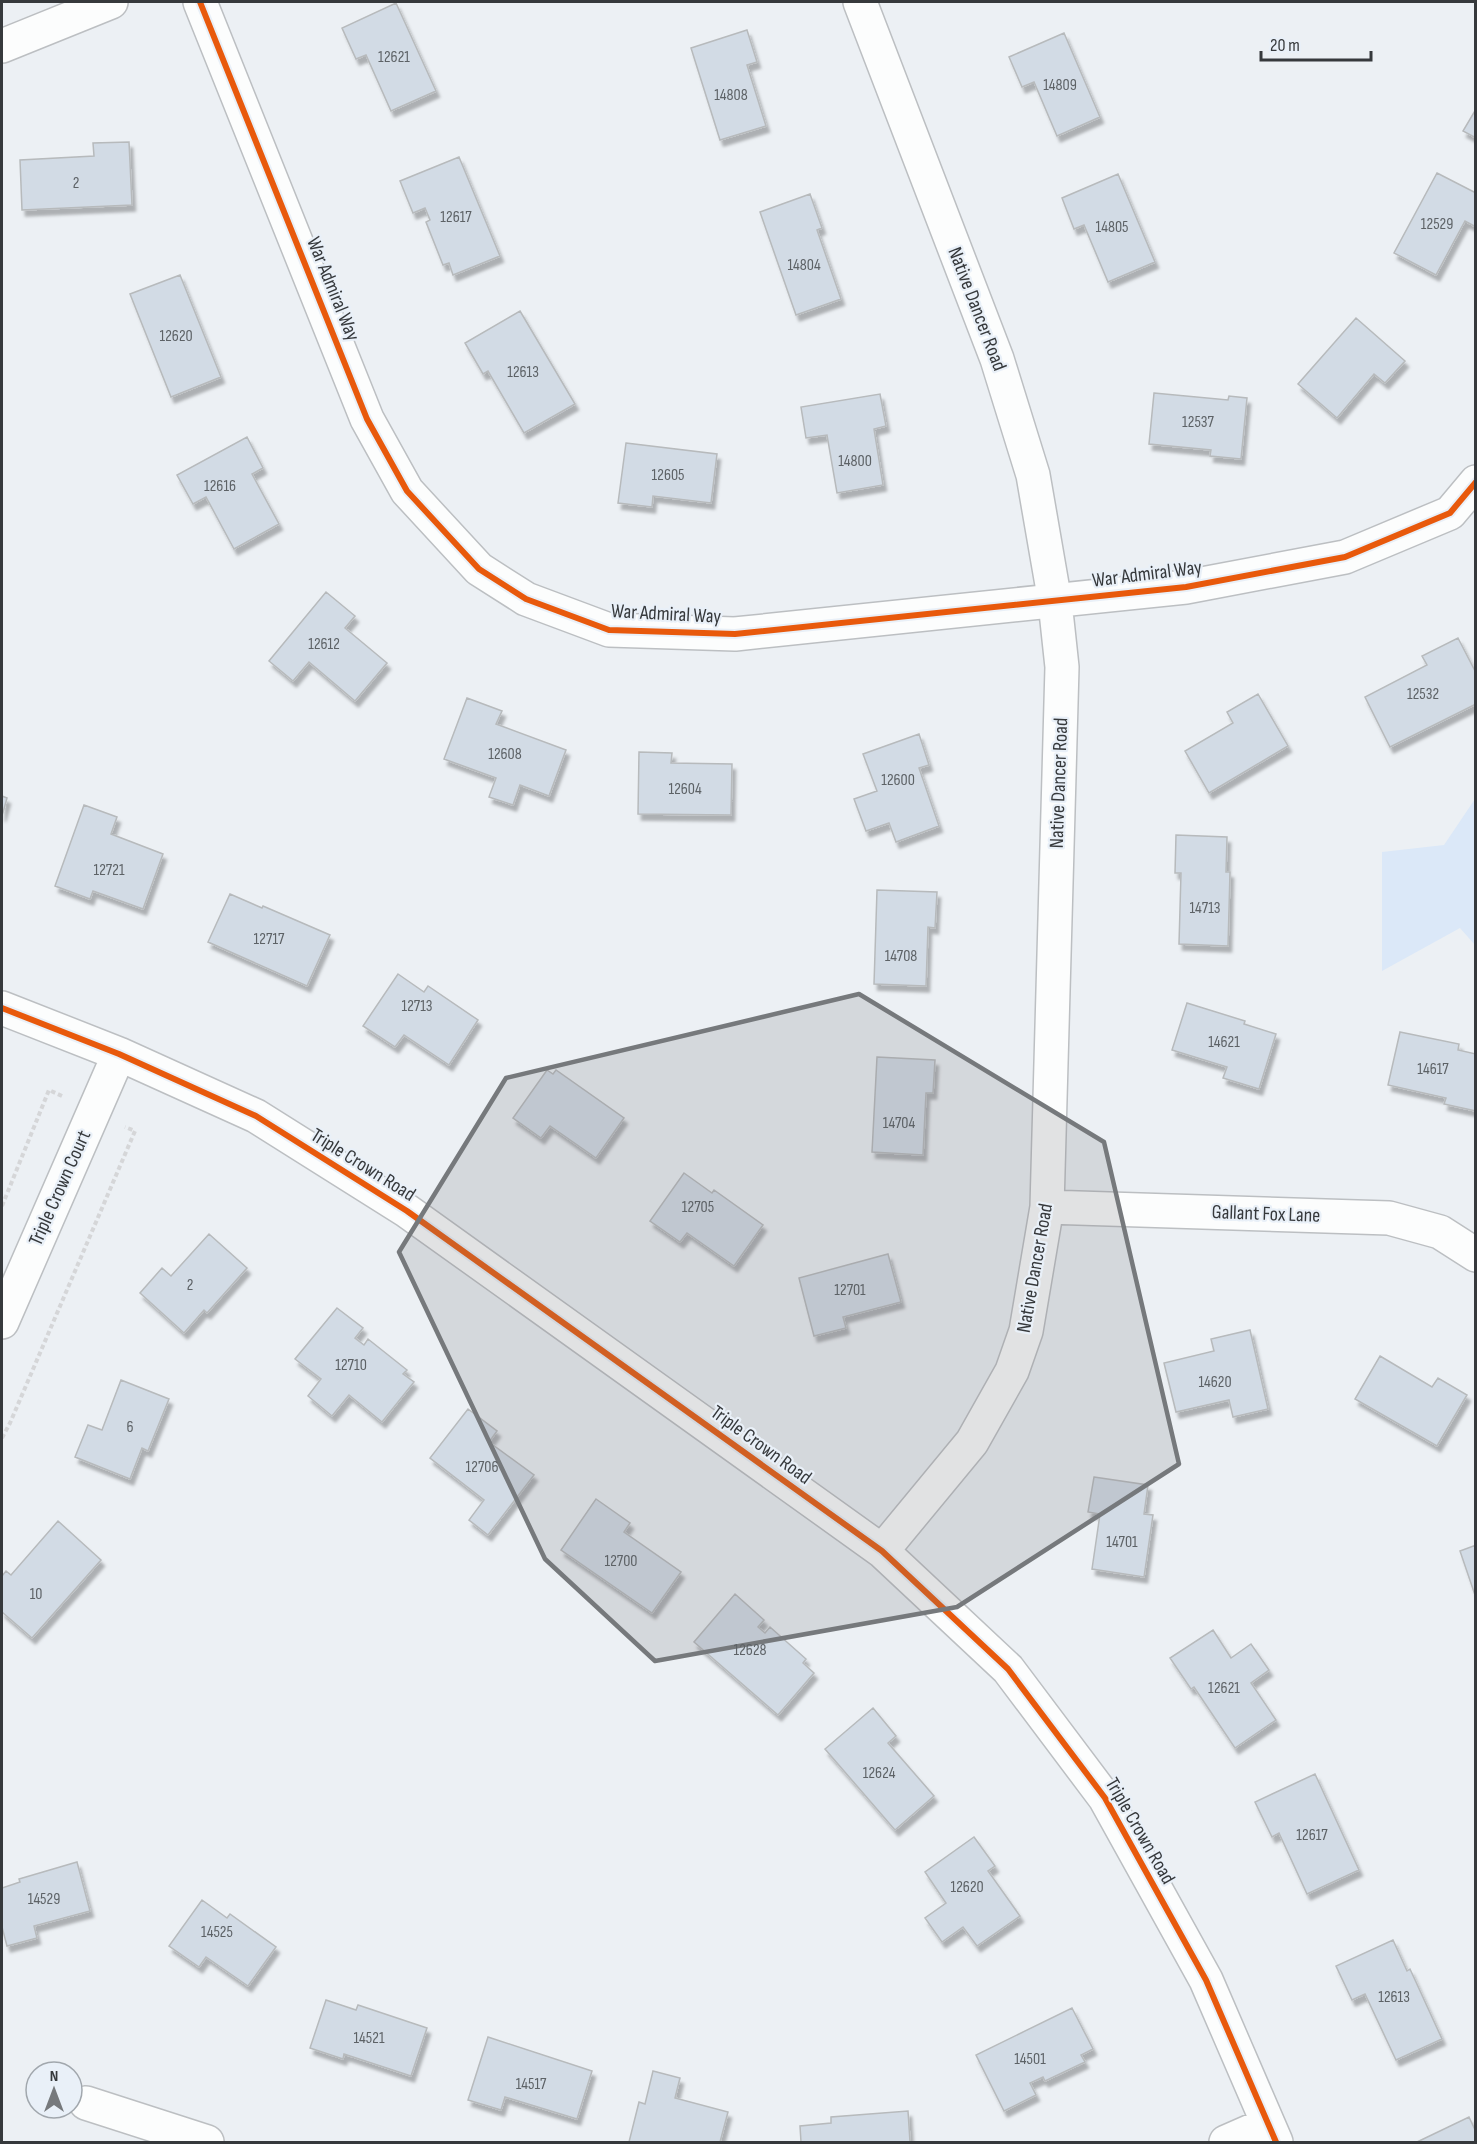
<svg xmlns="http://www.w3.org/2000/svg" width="1477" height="2144" font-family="'Sofia Sans Condensed',sans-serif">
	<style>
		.green { fill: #dbe8f8 }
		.building { fill: #d2dbe5; stroke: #b7babc; stroke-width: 1.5; filter: url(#shadow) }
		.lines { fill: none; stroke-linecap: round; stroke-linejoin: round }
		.minor-casing { stroke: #bcbfc2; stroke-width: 36 }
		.path { stroke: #d5d6d8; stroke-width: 4; stroke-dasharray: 4.5 3; stroke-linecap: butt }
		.minor { stroke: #fcfdfd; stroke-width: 33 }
		.cycleway-casing { stroke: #e9f0f8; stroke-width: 10 }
		.cycleway { stroke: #e8590c; stroke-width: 6 }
		.marked { fill: #76797c; fill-opacity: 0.2; stroke: #76797c; stroke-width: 4.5; stroke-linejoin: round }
		.labels { text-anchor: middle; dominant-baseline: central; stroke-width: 4.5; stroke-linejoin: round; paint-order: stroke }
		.number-label { font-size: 16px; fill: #5d6266 }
		.street-label { font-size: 20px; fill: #36393c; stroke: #e9f0f8 }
	</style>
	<defs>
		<filter id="shadow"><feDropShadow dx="3.5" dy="6" stdDeviation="1.5" flood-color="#0004"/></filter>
	</defs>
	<rect width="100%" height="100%" fill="#ecf0f4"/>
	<path class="green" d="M1475 799V945L1460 928 1382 971V852L1444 845Z"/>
	<path class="building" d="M396 3 436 91 391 111 366 55 356 59 342 28Z
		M747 30 757 62 747 65 766 126 720 140 691 48Z
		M1064 33 1100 117 1057 136 1034 82 1022 87 1009 57Z
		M1476 109V138L1463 131Z
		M129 142 132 205 22 210 20 160 94 156 93 143Z
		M459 157 500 256 453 275 449 263 443 265 426 222 430 220 425 208 413 213 400 181Z
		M1437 173 1476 193V227L1465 221 1436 275 1394 253Z
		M1118 174 1155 262 1108 282 1084 225 1074 229 1062 198Z
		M810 194 822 228 817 230 841 299 796 315 760 212Z
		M180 275 221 377 171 397 130 294Z
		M520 311 575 404 524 433 488 371 483 374 465 343Z
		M1356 318 1405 361 1385 383 1374 374 1337 418 1298 384Z
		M1154 393 1228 400 1229 396 1247 398 1241 459 1210 456 1211 450 1149 444Z
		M880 394 886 426 874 429 883 485 837 493 827 435 806 438 801 407Z
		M247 437 263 468 252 474 279 524 234 549 206 497 193 504 177 475Z
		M626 443 717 454 711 503 653 496 652 507 618 503Z
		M326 592 355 616 345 628 387 663 355 701 309 662 293 681 269 661Z
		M1458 638 1476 673V704L1390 747 1365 697 1427 665 1422 656Z
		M1258 694 1288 746 1209 793 1185 751 1233 723 1227 712Z
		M467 698 502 711 496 724 566 750 549 796 520 785 513 805 489 797 496 778 444 759Z
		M919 734 929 765 919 768 939 826 896 842 889 823 866 831 854 799 877 791 863 754Z
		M639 752 672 753 671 763 732 764 731 815 638 814Z
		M2 796 7 798 2 816Z
		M84 805 117 817 111 834 163 854 143 909 93 891 90 899 55 886Z
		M1176 835 1227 837 1226 872H1230L1228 946 1179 944 1181 873H1175Z
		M877 890 937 892 935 928 928 927 926 986 874 984Z
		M230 894 262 908 263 906 330 935 307 986 208 942Z
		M398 974 424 992 428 986 478 1020 449 1065 404 1035 395 1047 363 1026Z
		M1187 1003 1245 1021 1244 1024 1276 1034 1259 1089 1223 1078 1227 1067 1172 1050Z
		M1400 1032 1459 1044 1458 1050 1476 1054V1111L1444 1104 1446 1098 1388 1085Z
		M877 1057 935 1060 933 1093H926L923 1155 872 1152Z
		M547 1070 553 1074 556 1070 624 1118 596 1158 550 1126 541 1138 513 1118Z
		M684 1173 712 1193 714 1190 763 1225 734 1266 687 1233 680 1242 650 1221Z
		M209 1234 247 1268 207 1313 204 1310 184 1333 140 1293 162 1268 171 1276Z
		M888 1254 901 1302 843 1317 846 1328 814 1336 799 1278Z
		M337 1308 363 1328 355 1338 364 1345 368 1339 407 1370 403 1374 414 1382 382 1422 349 1395 332 1416 308 1396 321 1379 295 1359Z
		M1250 1330 1268 1409 1233 1417 1229 1400 1176 1412 1164 1363 1214 1351 1211 1339Z
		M1380 1356 1432 1387 1438 1378 1467 1395 1437 1446 1355 1399Z
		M121 1380 169 1399 148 1451 142 1448 130 1479 75 1457 88 1425 102 1430Z
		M468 1409 497 1431 489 1442 534 1475 488 1535 469 1520 484 1500 430 1458Z
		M1094 1477 1148 1485 1144 1514 1153 1515 1144 1577 1092 1569 1100 1514 1088 1512Z
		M596 1499 630 1523 624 1532 681 1572 652 1613 561 1550Z
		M58 1521 101 1560 32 1638 2 1612V1576L6 1571 11 1575Z
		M1476 1545V1598L1460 1551Z
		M735 1594 764 1620 758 1627 765 1633 770 1627 806 1659 803 1663 814 1673 778 1715 694 1642Z
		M1213 1630 1231 1658 1251 1644 1269 1670 1251 1683 1276 1720 1235 1748 1194 1687 1191 1689 1170 1658Z
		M873 1708 896 1736 888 1743 934 1796 895 1830 825 1749Z
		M1315 1774 1359 1870 1307 1894 1279 1833 1272 1837 1255 1802Z
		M974 1837 995 1866 988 1871 1020 1916 977 1946 963 1927 942 1942 925 1918 946 1903 925 1872Z
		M77 1862 90 1911 34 1926 37 1938 7 1946 2 1927V1888L20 1882 19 1879Z
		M202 1900 227 1918 230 1914 276 1947 248 1986 206 1957 199 1967 169 1946Z
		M1393 1940 1407 1971 1410 1969 1442 2039 1396 2060 1365 1994 1352 2000 1336 1966Z
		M326 2000 356 2010 358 2005 427 2028 411 2076 344 2054 343 2059 310 2048Z
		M1072 2008 1093 2049 1081 2055 1085 2062 1045 2081 1043 2077 1030 2083 1036 2095 1004 2111 976 2055Z
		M488 2037 592 2071 577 2119 505 2097 501 2110 468 2100Z
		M653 2071 680 2078 675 2098 728 2112 720 2142H629L639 2102 645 2104Z
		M908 2111 910 2142H801L800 2126 831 2123V2117Z
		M1469 2117 1476 2132V2142H1417Z"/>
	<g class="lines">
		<defs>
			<path id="minor" d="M200 2 367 419 407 491 479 569 526 599 609 630 735 634 1186 587 1345 557 1450 513 1476 482
				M860 2 997 359 1033 475 1055 602 1062 667 1047 1207 1026 1331 1012 1371 972 1442 882 1551
				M2 46 111 2
				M2 1008 119 1054 256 1116 407 1211 882 1551 1008 1669 1105 1798 1206 1980 1276 2142
				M1047 1207 1389 1218 1440 1232 1476 1255
				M2 1322 119 1054
				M86 2103 207 2142
				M1226 2142 1267 2124"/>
		</defs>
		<use href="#minor" class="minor-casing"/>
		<path class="path" d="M2 1206 49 1090 62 1096
			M2 1438 10 1423 135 1131 125 1127"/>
		<use href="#minor" class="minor"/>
		<defs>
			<path id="cycleway" d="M200 2 367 419 407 491 479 569 526 599 609 630 735 634 1186 587 1345 557 1450 513 1476 482
				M2 1008 119 1054 256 1116 407 1211 882 1551 1008 1669 1105 1798 1206 1980 1276 2142"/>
		</defs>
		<use href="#cycleway" class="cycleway-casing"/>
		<use href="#cycleway" class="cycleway"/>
	</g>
	<path class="marked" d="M859 994 1104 1142 1179 1464 957 1607 655 1661 545 1559 399 1252 506 1078Z"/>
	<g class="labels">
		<g class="number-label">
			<text x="394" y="57">12621</text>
			<text x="1060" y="85">14809</text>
			<text x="731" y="95">14808</text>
			<text x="76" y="183">2</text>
			<text x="456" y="217">12617</text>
			<text x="1437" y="224">12529</text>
			<text x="1112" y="227">14805</text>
			<text x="804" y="265">14804</text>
			<text x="176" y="336">12620</text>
			<text x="523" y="372">12613</text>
			<text x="1198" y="422">12537</text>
			<text x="855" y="461">14800</text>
			<text x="668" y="475">12605</text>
			<text x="220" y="486">12616</text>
			<text x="324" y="644">12612</text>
			<text x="1423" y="694">12532</text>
			<text x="505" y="754">12608</text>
			<text x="898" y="780">12600</text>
			<text x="685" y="789">12604</text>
			<text x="109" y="870">12721</text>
			<text x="1205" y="908">14713</text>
			<text x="269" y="939">12717</text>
			<text x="901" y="956">14708</text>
			<text x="417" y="1006">12713</text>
			<text x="1224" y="1042">14621</text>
			<text x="1433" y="1069">14617</text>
			<text x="899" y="1123">14704</text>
			<text x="698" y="1207">12705</text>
			<text x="190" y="1285">2</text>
			<text x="850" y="1290">12701</text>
			<text x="351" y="1365">12710</text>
			<text x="1215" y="1382">14620</text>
			<text x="130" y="1427">6</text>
			<text x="482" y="1467">12706</text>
			<text x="1122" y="1542">14701</text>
			<text x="621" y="1561">12700</text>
			<text x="36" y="1594">10</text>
			<text x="750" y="1650">12628</text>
			<text x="1224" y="1688">12621</text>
			<text x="879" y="1773">12624</text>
			<text x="1312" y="1835">12617</text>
			<text x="967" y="1887">12620</text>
			<text x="44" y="1899">14529</text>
			<text x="217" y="1932">14525</text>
			<text x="1394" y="1997">12613</text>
			<text x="369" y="2038">14521</text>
			<text x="1030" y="2059">14501</text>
			<text x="531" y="2084">14517</text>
		</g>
		<g class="street-label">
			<text transform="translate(333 289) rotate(68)">War Admiral Way</text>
			<text transform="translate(977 309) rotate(69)">Native Dancer Road</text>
			<text transform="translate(1147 574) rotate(-7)">War Admiral Way</text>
			<text transform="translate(666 614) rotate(3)">War Admiral Way</text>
			<text transform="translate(1059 783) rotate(-88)">Native Dancer Road</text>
			<text transform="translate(363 1165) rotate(32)">Triple Crown Road</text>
			<text transform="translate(60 1188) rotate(-66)">Triple Crown Court</text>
			<text transform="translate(1266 1214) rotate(2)">Gallant Fox Lane</text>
			<text transform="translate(1035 1268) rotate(-80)">Native Dancer Road</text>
			<text transform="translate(761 1445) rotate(36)">Triple Crown Road</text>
			<text transform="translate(1140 1831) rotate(60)">Triple Crown Road</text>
		</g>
	</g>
	<rect width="1477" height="2144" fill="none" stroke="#36393c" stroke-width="6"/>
	<g transform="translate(54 2090)"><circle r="28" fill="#e9f0f8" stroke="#a1a7ad" stroke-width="1.5"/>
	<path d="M0-4.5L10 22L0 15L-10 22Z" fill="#76797c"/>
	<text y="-9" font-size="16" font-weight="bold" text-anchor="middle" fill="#36393c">N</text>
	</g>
	<path d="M1261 51v9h110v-9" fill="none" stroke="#36393c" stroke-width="3"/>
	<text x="1270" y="51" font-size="18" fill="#36393c" stroke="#e9f0f8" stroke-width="4.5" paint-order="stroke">20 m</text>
</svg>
